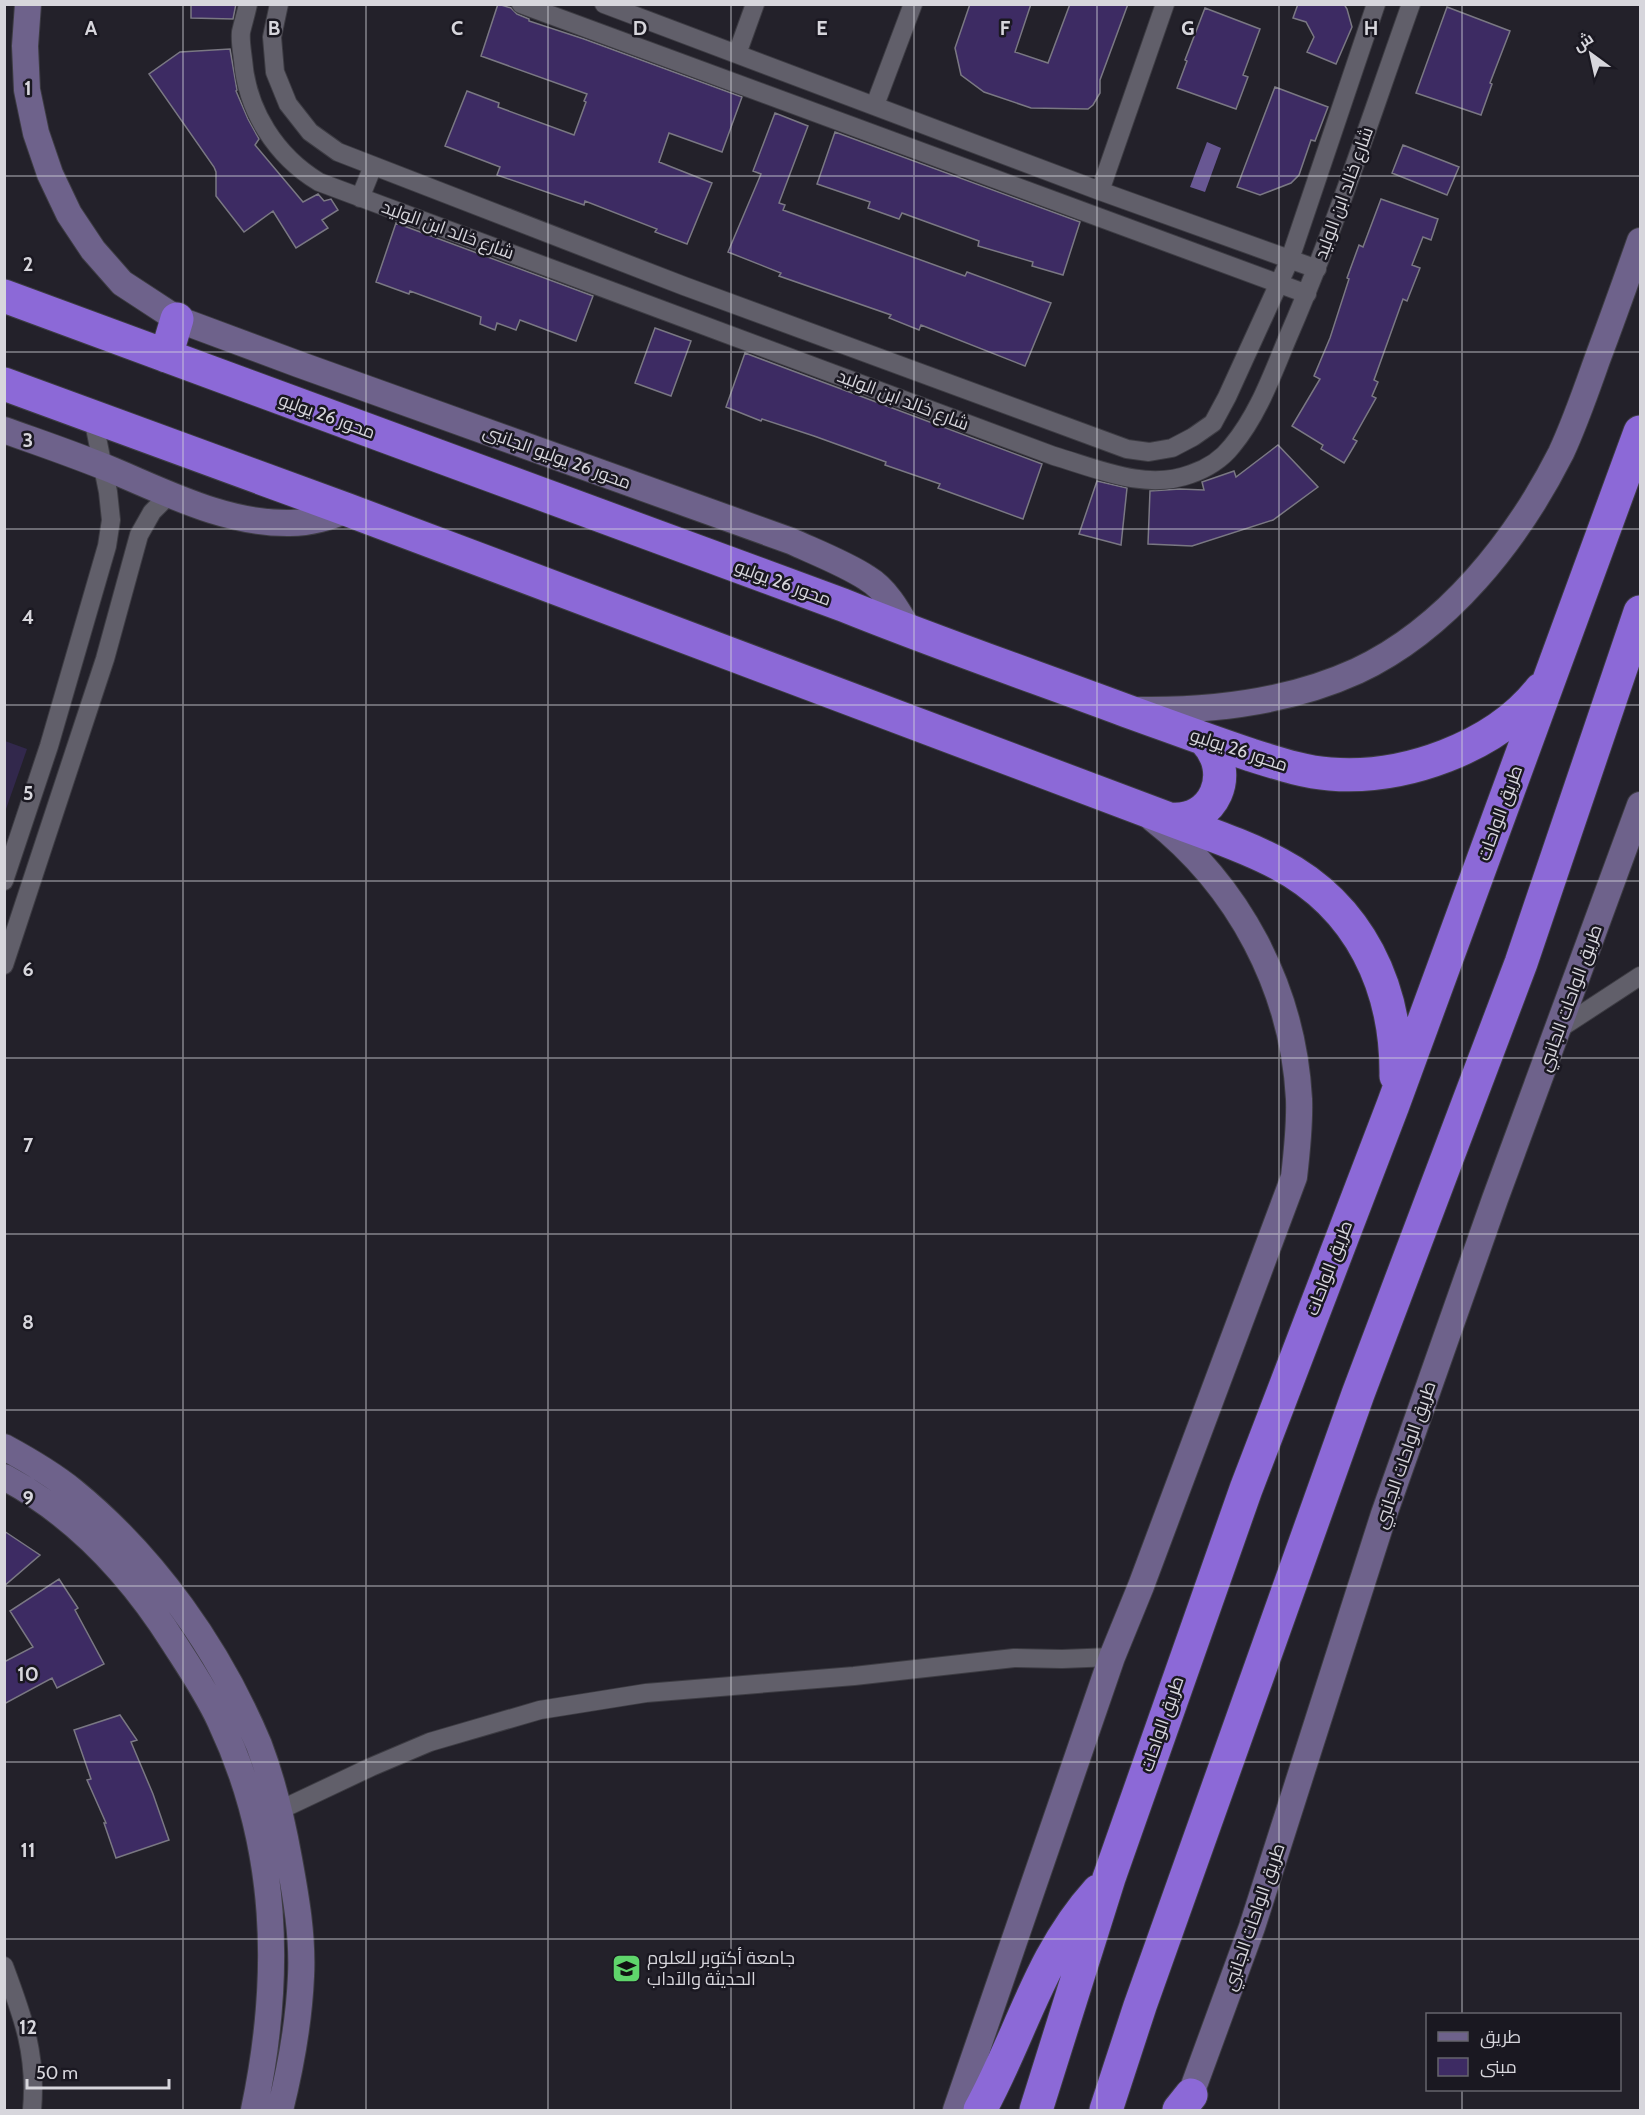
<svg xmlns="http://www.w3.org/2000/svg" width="1645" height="2115" font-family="Cabin,Cairo,sans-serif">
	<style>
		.pitch { fill: #32284c }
		.water { fill: #685793 }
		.building { fill: #3d2b63; stroke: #7a7883; stroke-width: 1.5 }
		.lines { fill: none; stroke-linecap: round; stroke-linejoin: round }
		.street-casing { stroke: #3d3c43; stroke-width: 20 }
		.secondary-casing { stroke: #3d3c43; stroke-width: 28 }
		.highway-casing { stroke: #3d3c43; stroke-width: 35 }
		.street { stroke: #615f6a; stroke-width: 18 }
		.secondary { stroke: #6e628b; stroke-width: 26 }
		.highway { stroke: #8c69d7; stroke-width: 33 }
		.grid { fill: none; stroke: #d7d6dc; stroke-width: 1.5; stroke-opacity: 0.55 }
		.labels { text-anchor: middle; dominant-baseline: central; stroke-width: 5; stroke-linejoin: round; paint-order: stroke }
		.street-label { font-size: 18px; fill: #d7d6dc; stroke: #1a1821 }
		.poi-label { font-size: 18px; fill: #d7d6dc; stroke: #1a1821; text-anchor: start }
		.grid-label { font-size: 20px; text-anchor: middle; font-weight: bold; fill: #d7d6dc; stroke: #1a1821; stroke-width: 5; stroke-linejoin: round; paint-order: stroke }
	</style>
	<rect width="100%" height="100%" fill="#23212a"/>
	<path class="pitch" d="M5 741 27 749 5 812 4 741Z"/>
	<path class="water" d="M1207 142 1221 148 1205 192 1190 187Z"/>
	<path class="building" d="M191 4H236L233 19 191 18Z
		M498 4 511 8 517 14 529 19V21L584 39 742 97 722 152 669 133 659 162 712 183 687 244 655 232 657 229 585 201 584 205 497 175 500 167 445 146 467 91 499 103 498 107 574 135 586 102 584 101 587 94 481 56Z
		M970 4H1031L1015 52 1048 63 1070 4H1128L1100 80V93L1093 105 1088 109 1031 108 984 92 961 75 955 48Z
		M1298 4H1344L1347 9 1352 27 1336 64 1307 52 1314 37 1306 22 1293 18Z
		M1447 7 1510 31 1490 83 1492 84 1481 115 1416 93Z
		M1205 8 1260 29 1243 75 1248 77 1236 109 1177 88 1187 61 1185 60Z
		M230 49 237 90 236 91 248 119 259 139 255 145 303 202 318 194 324 201 331 199 338 210 322 220 328 228 296 248 273 211 244 232 216 196V172L214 167 149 74 180 52Z
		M1275 87 1328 107 1315 141 1311 140 1299 175 1291 183 1260 195 1237 187Z
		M775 113 808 126 779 203 785 205 783 210 965 276 967 272 1051 303 1025 366 921 325 919 330 889 318 891 315 779 276 781 273 728 252 761 174 753 171Z
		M835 132 1080 222 1063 275 1032 266 1033 262 978 246 979 241 902 213 899 219 868 208 870 202 817 184Z
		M1403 145 1459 167 1447 195 1392 173Z
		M1381 199 1438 219 1431 240 1423 237 1412 265 1420 268 1407 301 1403 299 1374 380 1378 382 1372 396 1376 398 1353 439 1357 441 1344 463 1321 449 1323 445 1292 426 1320 379 1314 376 1330 338 1349 279 1347 278 1359 245 1363 247Z
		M396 223 593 296 576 341 520 320 516 330 497 323 495 330 480 324 481 317 410 291 409 294 376 282Z
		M655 328 691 341 671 396 635 383Z
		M745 353 1042 464 1023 519 938 488 940 484 885 465 886 462 814 436 762 419 761 421 726 407Z
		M1278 445 1318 487 1273 520 1192 546 1148 544 1150 491 1180 489 1204 490 1202 482 1234 471 1236 477Z
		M1097 481 1127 488 1121 545 1079 534Z
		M4 1531 40 1555 4 1586Z
		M59 1579 78 1608 75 1610 104 1664 57 1688 52 1678 4 1704V1662L33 1647 10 1611Z
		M120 1715 137 1740 131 1742 153 1794 169 1840 116 1858 104 1823H106L87 1780 91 1779 74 1730Z"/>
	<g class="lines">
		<defs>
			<path id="street" d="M248 4C246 14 243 23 241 32 240 41 242 51 243 60 247 111 276 156 319 182L1054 456C1098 469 1146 491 1191 474 1206 469 1222 459 1232 446 1258 415 1272 375 1288 337 1335 229 1371 116 1411 4
				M279 4 272 37 275 72 288 104 310 132 338 152 684 286 1127 449 1149 452 1172 448 1193 437 1213 423 1227 397 1290 259 1376 4
				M521 4 1307 294
				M604 4 1100 191 1317 269
				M737 54 755 4
				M875 105 913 4
				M1100 191 1165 4
				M360 198 373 166
				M4 881 49 746 107 546 111 520 108 492 93 418
				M4 965 105 659 139 535 152 512 170 494
				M1559 1029 1640 976
				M280 1810 371 1767 430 1742 540 1710 646 1693 854 1676 1014 1658 1062 1659 1112 1657
				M4 1966C23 2017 37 2054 32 2110"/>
			<path id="secondary" d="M28 4 25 46 27 90 36 133 50 174 69 214 93 250 122 283 177 319 298 364 791 541C815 552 846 564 867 578 887 590 899 613 910 632
				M4 430C40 443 76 455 112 470 169 494 227 524 290 523 311 523 329 517 348 510
				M1140 710C1213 711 1289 702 1357 671 1447 629 1517 540 1561 453 1575 423 1586 391 1597 360 1612 320 1626 281 1640 241
				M4 1447C28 1460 52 1474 73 1491 154 1557 219 1649 259 1745 273 1782 282 1820 289 1859 296 1897 303 1937 301 1976 299 2022 291 2066 280 2110
				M4 1477C76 1515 131 1575 174 1643 190 1668 207 1693 220 1721 279 1846 282 1977 254 2110
				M956 2110 1112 1657 1141 1586 1294 1177C1297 1151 1300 1125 1299 1099 1293 988 1239 886 1152 818
				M1185 2110 1252 1927 1384 1514 1495 1199 1640 805"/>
			<path id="highway" d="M4 296 843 605C937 643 1033 676 1127 711 1169 726 1209 741 1251 755 1277 763 1303 772 1330 774 1403 780 1495 748 1541 689
				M166 356 177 319
				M4 384 348 510 1169 819C1205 833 1244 845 1279 864 1360 907 1397 987 1396 1076
				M1169 819C1215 824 1236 772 1205 740
				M980 2110C1021 2036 1039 1956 1098 1891
				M1036 2110 1109 1878 1246 1489 1393 1105 1640 432
				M1106 2110 1140 2006 1358 1394 1521 963 1640 612
				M1179 2110 1191 2095"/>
		</defs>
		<use href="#street" class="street-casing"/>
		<use href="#secondary" class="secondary-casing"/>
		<use href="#highway" class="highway-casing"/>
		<use href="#street" class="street"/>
		<use href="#secondary" class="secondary"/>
		<use href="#highway" class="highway"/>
	</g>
	<path class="grid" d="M183 4V2110M366 4V2110M548 4V2110M731 4V2110M914 4V2110M1097 4V2110M1279 4V2110M1462 4V2014M4 176H1640M4 352H1640M4 529H1640M4 705H1640M4 881H1640M4 1058H1640M4 1234H1640M4 1410H1640M4 1586H1640M4 1762H1640M4 1939H1640M1462 2090V2110"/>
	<defs>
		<symbol id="university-square" viewBox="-11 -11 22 22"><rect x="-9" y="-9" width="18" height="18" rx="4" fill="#5fd56b" stroke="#1a1821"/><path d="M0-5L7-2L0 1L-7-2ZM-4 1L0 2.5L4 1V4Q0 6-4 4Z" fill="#111"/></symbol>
	</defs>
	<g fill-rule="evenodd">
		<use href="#university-square" x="610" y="1952" width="33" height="33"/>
	</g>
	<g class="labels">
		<g class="street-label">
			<text transform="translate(1344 193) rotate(-70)">شارع خالد ابن الوليد</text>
			<text transform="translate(448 230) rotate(20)">شارع خالد ابن الوليد</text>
			<text transform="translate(903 400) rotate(21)">شارع خالد ابن الوليد</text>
			<text transform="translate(327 416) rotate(20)">محور 26 يوليو</text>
			<text transform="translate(557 457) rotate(20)">محور 26 يوليو الجانبى</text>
			<text transform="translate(783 583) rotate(20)">محور 26 يوليو</text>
			<text transform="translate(1239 750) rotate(18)">محور 26 يوليو</text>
			<text transform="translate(1500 813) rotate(-70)">طريق الواحات</text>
			<text transform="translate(1570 998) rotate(-70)">طريق الواحات الجانبي</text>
			<text transform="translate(1329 1268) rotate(-69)">طريق الواحات</text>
			<text transform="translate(1405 1455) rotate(-71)">طريق الواحات الجانبي</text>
			<text transform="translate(1162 1724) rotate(-71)">طريق الواحات</text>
			<text transform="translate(1254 1917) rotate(-71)">طريق الواحات الجانبي</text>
		</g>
		<g class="poi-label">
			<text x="647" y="1958">جامعة أكتوبر للعلوم<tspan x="647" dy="21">الحديثة والآداب</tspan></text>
		</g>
	</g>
	<g class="grid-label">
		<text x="91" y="35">A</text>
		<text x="274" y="35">B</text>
		<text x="457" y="35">C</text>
		<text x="640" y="35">D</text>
		<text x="822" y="35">E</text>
		<text x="1005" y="35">F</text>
		<text x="1188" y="35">G</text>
		<text x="1371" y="35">H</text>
		<text x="28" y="95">1</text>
		<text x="28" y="271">2</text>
		<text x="28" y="447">3</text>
		<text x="28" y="624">4</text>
		<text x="28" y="800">5</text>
		<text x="28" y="976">6</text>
		<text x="28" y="1152">7</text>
		<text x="28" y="1329">8</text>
		<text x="28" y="1505">9</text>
		<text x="28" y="1681">10</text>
		<text x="28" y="1857">11</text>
		<text x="28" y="2034">12</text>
	</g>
	<rect width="1645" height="2115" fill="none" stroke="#d7d6dc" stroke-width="12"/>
	<rect x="1426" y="2013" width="195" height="78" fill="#1a1821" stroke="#66646c" stroke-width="1.5"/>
	<rect x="1438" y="2032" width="30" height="9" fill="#6e628b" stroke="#66646c" stroke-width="1.5"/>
	<text x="1480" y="2043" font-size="18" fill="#d7d6dc">طريق</text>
	<rect x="1438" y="2058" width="30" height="18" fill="#3d2b63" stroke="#66646c" stroke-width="1.5"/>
	<text x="1480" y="2073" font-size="18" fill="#d7d6dc">مبنى</text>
	<g transform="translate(1591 54) rotate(327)" stroke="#1a1821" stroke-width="4.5" paint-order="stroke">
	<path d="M0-4.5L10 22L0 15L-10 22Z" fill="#d7d6dc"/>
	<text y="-9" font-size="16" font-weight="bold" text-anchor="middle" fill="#d7d6dc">ش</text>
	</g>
	<path d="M27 2079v9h142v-9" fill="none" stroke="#d7d6dc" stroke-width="3"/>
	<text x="36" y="2079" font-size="18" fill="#d7d6dc" stroke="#1a1821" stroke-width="4.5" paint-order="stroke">50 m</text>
</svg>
